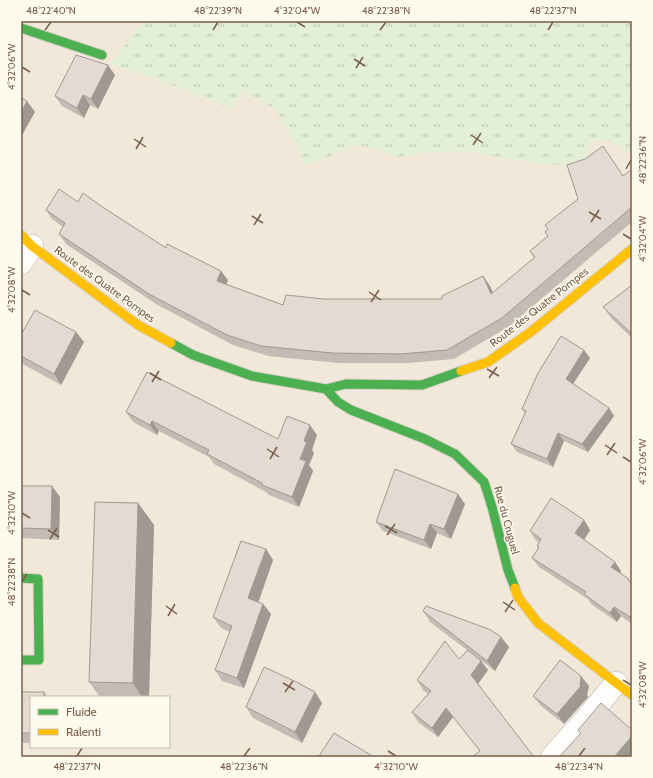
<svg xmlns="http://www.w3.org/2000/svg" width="653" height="778" font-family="Cabin,sans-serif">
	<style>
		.residential { fill: #f1e8d9; fill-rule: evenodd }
		.grass { fill: url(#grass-tufts) }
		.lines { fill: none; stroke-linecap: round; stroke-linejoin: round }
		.street-casing { stroke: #d7d1ca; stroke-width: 24 }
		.fast-casing { stroke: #d8d1c8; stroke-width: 11 }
		.slow-casing { stroke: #d8d1c8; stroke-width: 11 }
		.street { stroke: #fefdfc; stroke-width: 22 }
		.fast { stroke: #4caf50; stroke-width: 9 }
		.slow { stroke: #ffc107; stroke-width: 9 }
		.wall { fill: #c3bbb4 }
		.shaded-wall { fill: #9f9992 }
		.building { fill: #e3dad1; stroke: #9f9992 }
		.ticks { fill: none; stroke: #785e4a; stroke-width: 1.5 }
		.labels { text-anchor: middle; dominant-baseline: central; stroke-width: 3; stroke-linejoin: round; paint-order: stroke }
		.street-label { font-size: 11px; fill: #785e4a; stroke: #fffaee }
		.neatline { fill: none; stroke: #785e4a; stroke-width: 1.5 }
		.ticks-label { font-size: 10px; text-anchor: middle; fill: #785e4a }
	</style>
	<defs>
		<pattern id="grass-tufts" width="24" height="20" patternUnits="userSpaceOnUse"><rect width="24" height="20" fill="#e3f0d6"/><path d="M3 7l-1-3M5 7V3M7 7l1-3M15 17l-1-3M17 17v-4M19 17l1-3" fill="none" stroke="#bdc6b0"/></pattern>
	</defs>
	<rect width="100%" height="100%" fill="#f8f4ec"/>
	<path class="residential" d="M21 21H632V757H21ZM31 697H169V747H31Z"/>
	<path class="grass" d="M143 21H632V154L609 141 591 140 585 165H543L530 161 491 156 473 151 420 153 411 156 399 157 365 146H356L304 166 298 147 274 108 242 92 233 109C193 92 153 77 111 64Z"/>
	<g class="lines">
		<defs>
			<path id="street" d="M21 263 32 246
				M552 757 586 719 616 683"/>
			<path id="fast" d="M21 28 102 55
				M171 343 193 355 252 376 326 389 346 384 422 385 461 371
				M326 389 338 402 351 410 425 439 455 454 484 482 492 507 508 570 515 588
				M21 578 38 579 39 660H21"/>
			<path id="slow" d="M21 235 32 246 138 325 171 343
				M461 371 488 362 532 331 632 249
				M515 588 518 597 538 623 632 695"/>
		</defs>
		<use href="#street" class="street-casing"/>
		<use href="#fast" class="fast-casing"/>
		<use href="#slow" class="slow-casing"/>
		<use href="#street" class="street"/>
		<use href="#fast" class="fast"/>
		<use href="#slow" class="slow"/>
	</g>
	<path class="wall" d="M115 75 98 109 90 105 84 118 62 106 55 96Z
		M632 169V222L508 327 454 359 408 363H338L268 356 233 345 156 304 66 244 59 234 63 227 52 219 46 210 78 202 104 208 166 248 228 280 226 284 283 305 324 299H442L483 276 490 286 493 293 534 258 530 251Z
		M632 285V338L611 318 603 307Z
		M76 332 84 342 61 385 21 363V335Z
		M590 358 573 384 609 408 614 416 588 452 564 441 553 467 517 452 511 444 525 413 522 409Z
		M126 412 278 439 317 435 312 450 314 453 309 465 313 471 299 507 269 495 266 492 214 464 209 457 159 431 157 435 133 422Z
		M21 486H52L60 497 59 540 21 538Z
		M138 503 154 525 149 697H100L89 682Z
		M465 504 451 539 437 533 431 549 383 531 376 522Z
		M584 520 590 530 584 540 615 562 621 571 620 573 629 579 632 583V624L621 616 617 622 591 604 588 599 539 567 532 558 538 548 537 546 539 542 536 541 530 531Z
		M266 549 273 560 258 602 263 604 271 614 244 688 222 681 215 670 230 632 221 628 213 617Z
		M423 611 501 637 509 647 495 671 479 659 481 661 488 670 478 684 534 757 480 751 453 717 438 737 418 722 412 712 428 694 423 690 417 680 459 659 467 650 430 622Z
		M302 685 315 692 322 703 302 743 253 718 246 707Z
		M589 686 587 695 588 697 564 724 541 706 533 696Z
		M21 692 31 697V743H21Z"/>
	<path class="shaded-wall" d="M108 65 115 75 98 109 91 99Z
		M83 95 90 105 84 118 77 108Z
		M27 101 35 112 21 137V113Z
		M221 271 228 280 224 291 217 281Z
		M483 276 490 286 498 304 491 294Z
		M76 332 84 342 61 385 54 374Z
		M584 350 590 358 571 387 566 379Z
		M609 408 614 416 588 452 582 444Z
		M152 421 159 431 157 435 150 425Z
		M310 425 317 435 312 450 314 453 309 465 313 471 299 507 292 497 304 441Z
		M558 433 564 441 553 467 547 459Z
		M52 486 60 497 59 540 51 529Z
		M458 494 465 504 451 539 444 529Z
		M138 503 154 525 149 697H142L133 683Z
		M584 520 590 530 582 543 575 533Z
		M430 524 437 533 431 549 424 540Z
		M266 549 273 560 256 609 248 598Z
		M615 562 621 571 618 577 611 567Z
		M263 604 271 614 244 688 237 678Z
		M614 607 621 616 617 622 610 613Z
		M501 637 509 647 495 671 487 661Z
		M481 661 488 670 478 684 471 675Z
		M581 676 589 686 587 695 588 697 564 724 557 714 580 685Z
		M44 692 47 697H44Z
		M315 692 322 703 302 743 295 732Z
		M446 708 453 717 438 737 432 728Z
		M632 736V753L629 757H614Z"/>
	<path class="building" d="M76 55 108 65 91 99 83 95 77 108 55 96Z
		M21 98 27 101 21 113Z
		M603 146 623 176 632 169V207L502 318 447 350 401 354 332 353 261 346 227 335 149 294 59 234 65 223 46 210 59 189 78 202 83 193 104 208 166 248 167 244 221 271 217 281 283 305 286 295 324 299H442V296L483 276 491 294 535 257 530 251 548 236 545 232 548 229 545 225 578 199 567 165 585 159Z
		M632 285V333H631L603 307Z
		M35 310 76 332 54 374 21 356V335Z
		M561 336 584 350 566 379 609 408 582 444 558 433 547 459 511 444 526 411 522 409 538 373Z
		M147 372 278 439 287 416 310 425 304 441 307 442 300 459 306 461 292 497 262 485V483L207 454 209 450 152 421 150 425 126 412Z
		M395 469 458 494 444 529 430 524 424 540 376 522Z
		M21 486H52L51 529 21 528Z
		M551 498 584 520 575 533 615 562 611 567 629 579 628 580 632 583V618L614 607 610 613 584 594 586 592 532 558 539 547 537 546 541 539 530 531Z
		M95 502 138 503 133 683 89 682Z
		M241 541 266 549 248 598 263 604 237 678 215 670 232 626 213 617Z
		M426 606 491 630 501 637 487 661 423 611Z
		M445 641 459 659 468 650 481 661 471 675 534 757H472L480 751 446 708 432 728 412 712 431 691 417 680Z
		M560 660 581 676 580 685 581 686 557 714 533 696Z
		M264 667 301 684H300L315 692 295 732 246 707Z
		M21 692H44V697H31V733H21Z
		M601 703 632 730V736L614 757H559L581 733 578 730Z
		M334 733 374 757H321L319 756Z"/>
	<path class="ticks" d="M297 22 305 27M45 30 51 22M213 30 218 22M380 30 386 22M548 30 553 22M354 59 365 66M22 67 30 72M356 68 363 57M471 135 483 143M134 139 146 147M473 145 481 133M136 149 143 137M626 169 631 160M589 212 601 219M252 216 263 223M591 222 599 210M254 225 261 214M623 234 631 239M22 290 30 295M369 292 381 300M371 302 379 290M487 369 499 376M150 373 161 380M489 378 497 367M152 382 159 371M605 445 617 453M267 449 279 457M607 455 615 443M623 457 631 462M270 459 277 447M22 513 30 518M385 526 397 533M48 530 59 537M387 535 395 524M50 539 57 528M22 582 27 574M503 602 515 610M166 606 177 614M505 612 513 600M168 616 175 604M623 680 631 685M283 683 295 690M285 692 293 681M388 751 396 756M77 756 82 748M244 756 250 748M579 756 585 748"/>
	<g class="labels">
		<g class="street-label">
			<text transform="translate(105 284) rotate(36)">Route des Quatre Pompes</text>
			<text transform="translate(539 307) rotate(-38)">Route des Quatre Pompes</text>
			<text transform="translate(507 520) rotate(75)">Rue du Cruguel</text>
		</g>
	</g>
	<rect width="653" height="778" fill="none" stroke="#fffaee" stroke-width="44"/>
	<rect x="30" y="696" width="140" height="52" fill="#fffaee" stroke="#c9bcac"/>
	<rect x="38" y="709" width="20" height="6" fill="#4caf50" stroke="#c9bcac"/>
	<text x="66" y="716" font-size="12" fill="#785e4a">Fluide</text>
	<rect x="38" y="729" width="20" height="6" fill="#ffc107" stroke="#c9bcac"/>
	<text x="66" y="736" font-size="12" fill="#785e4a">Ralenti</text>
	<rect x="22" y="22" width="609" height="734" class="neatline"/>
	<g class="ticks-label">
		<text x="51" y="14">48°22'40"N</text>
		<text x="218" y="14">48°22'39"N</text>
		<text x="297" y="14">4°32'04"W</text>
		<text x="386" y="14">48°22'38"N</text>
		<text x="553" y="14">48°22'37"N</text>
		<text transform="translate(11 67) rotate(-90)" y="4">4°32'06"W</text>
		<text transform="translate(642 160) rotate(-90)" y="4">48°22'36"N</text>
		<text transform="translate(642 239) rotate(-90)" y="4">4°32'04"W</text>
		<text transform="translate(11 290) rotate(-90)" y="4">4°32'08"W</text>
		<text transform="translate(642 462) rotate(-90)" y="4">4°32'06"W</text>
		<text transform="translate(11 513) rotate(-90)" y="4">4°32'10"W</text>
		<text transform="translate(11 582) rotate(-90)" y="4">48°22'38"N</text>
		<text transform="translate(642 685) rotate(-90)" y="4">4°32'08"W</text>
		<text x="77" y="770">48°22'37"N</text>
		<text x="244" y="770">48°22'36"N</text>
		<text x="396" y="770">4°32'10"W</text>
		<text x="579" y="770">48°22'34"N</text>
	</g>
</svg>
